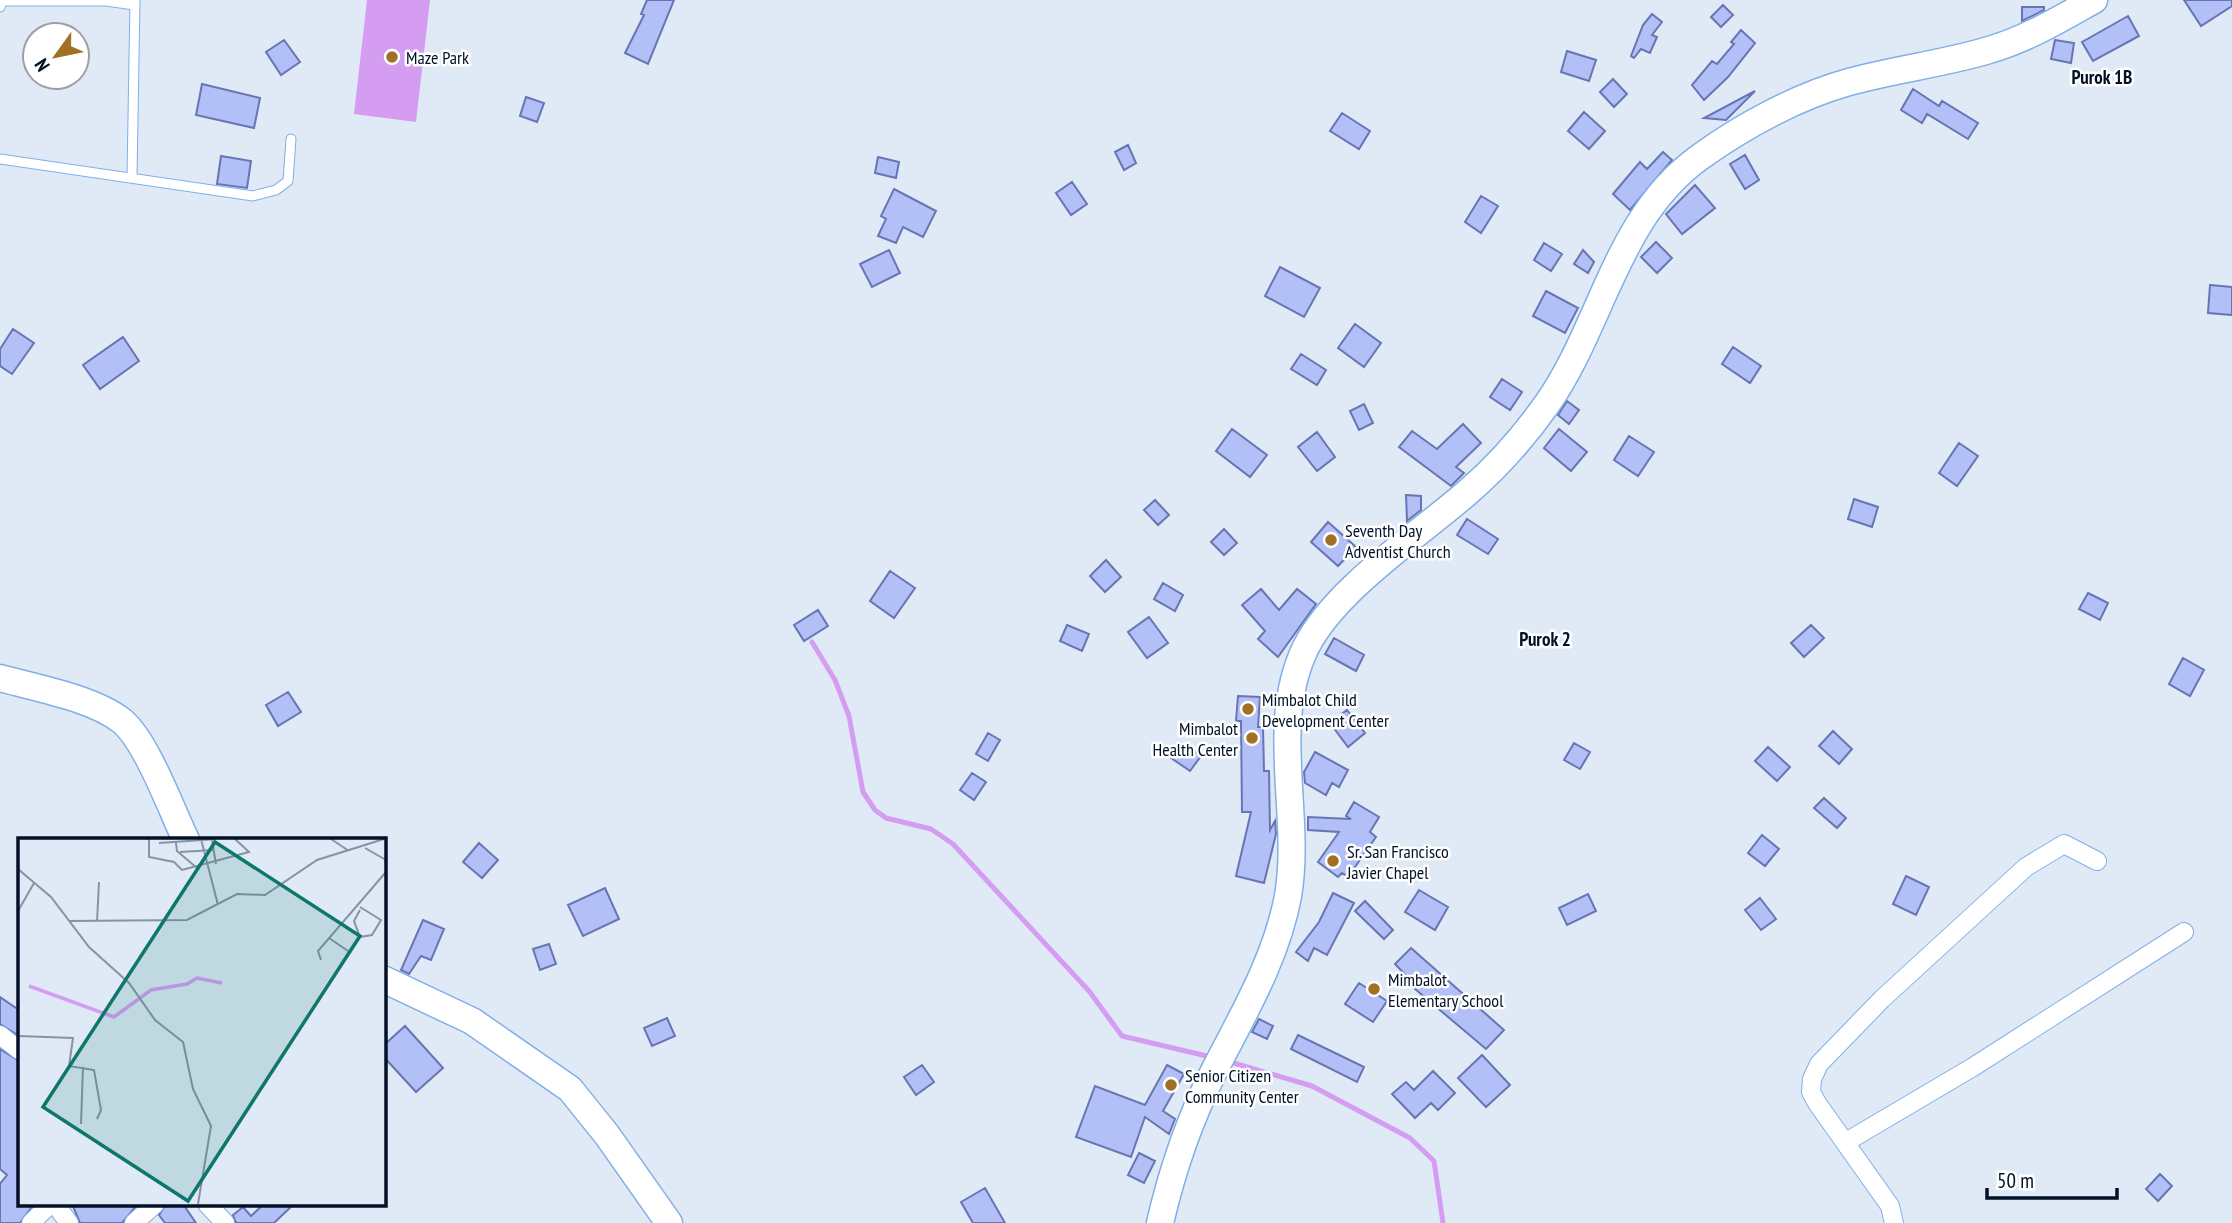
<svg xmlns="http://www.w3.org/2000/svg" width="2232" height="1223" font-family="'PT Sans Narrow',sans-serif">
	<style>
		.water { fill: #d59df2 }
		.lines { fill: none; stroke-linecap: round; stroke-linejoin: round }
		.stream { stroke: #d59df2; stroke-width: 5 }
		.building { fill: #b2c0f7; stroke: #6775b3; stroke-width: 2 }
		.lane-casing { stroke: #80afe8; stroke-width: 11 }
		.street-casing { stroke: #80afe8; stroke-width: 20 }
		.secondary-casing { stroke: #80afe8; stroke-width: 29 }
		.lane { stroke: #fff; stroke-width: 9 }
		.street { stroke: #fff; stroke-width: 18 }
		.secondary { stroke: #fff; stroke-width: 26 }
		.poi-dot { fill: #a17025; stroke: #fff; stroke-width: 2.5 }
		.labels { text-anchor: middle; dominant-baseline: central; stroke-width: 5; stroke-linejoin: round; paint-order: stroke }
		.poi-label { font-size: 18px; fill: #021126; stroke: #fff; text-anchor: start }
		.neighbourhood-label { font-size: 19px; font-weight: bold; fill: #021126; stroke: #fff }
		.inset-river { fill: none; stroke: #d59df2; stroke-width: 3.5 }
		.inset-road { fill: none; stroke: #8793a3; stroke-width: 2 }
		.view { fill: #0f766e; fill-opacity: 0.15; stroke: #0f766e; stroke-width: 3.5 }
		.inset-edge { fill: none; stroke: #021126; stroke-width: 3.5 }
	</style>
	<rect width="100%" height="100%" fill="#e0eaf6"/>
	<path class="water" d="M367 0H430L416 122 354 114Z"/>
	<g class="lines">
		<path class="stream" d="M812 642 835 680 849 716 863 792 875 810 886 818 931 829 953 844 1089 991 1122 1036 1211 1057
			M1227 1061 1312 1086 1410 1138 1434 1161 1443 1223"/>
	</g>
	<path class="building" d="M647 0H674L648 64 625 53 644 15 641 14Z
		M2184 0H2232V6L2201 26Z
		M1723 5 1733 15 1721 27 1711 17Z
		M2022 7H2044V10L2022 21Z
		M1652 14 1662 22 1652 35 1657 37 1650 53 1641 49 1634 58 1631 56 1643 25Z
		M2128 16 2139 36 2093 61 2082 42Z
		M1741 30 1755 43 1728 77 1704 100 1692 85 1712 61 1717 64 1734 44 1731 42Z
		M284 40 300 62 281 75 266 52Z
		M2055 40 2074 43 2071 63 2051 59Z
		M1567 51 1596 60 1589 81 1561 72Z
		M1613 79 1627 94 1614 107 1600 92Z
		M202 84 260 98 254 128 196 115Z
		M1913 89 1939 106 1942 101 1978 123 1968 139 1927 114 1922 123 1901 110Z
		M1755 91 1726 120 1704 118Z
		M526 97 544 103 537 122 520 116Z
		M1584 112 1605 131 1589 149 1568 131Z
		M1342 113 1370 131 1359 149 1330 131Z
		M1128 145 1136 163 1124 170 1115 152Z
		M1663 152 1672 160 1630 210 1613 194 1640 162 1647 169Z
		M1745 155 1759 180 1745 189 1730 164Z
		M221 156 251 161 247 188 217 184Z
		M878 157 899 162 896 178 875 173Z
		M1072 182 1087 204 1071 215 1056 193Z
		M1695 185 1715 208 1682 234 1666 214Z
		M894 189 936 211 923 237 903 227 896 243 878 236 886 219 881 216Z
		M1481 196 1498 206 1481 233 1465 222Z
		M1656 242 1672 258 1657 273 1641 257Z
		M1544 243 1562 254 1551 271 1534 260Z
		M889 250 900 273 872 287 860 264Z
		M1583 250 1594 262 1588 273 1574 264Z
		M1280 267 1320 288 1304 317 1265 296Z
		M2210 285 2232 287V315L2208 313Z
		M1546 291 1578 308 1565 333 1533 316Z
		M1355 324 1381 343 1364 367 1338 348Z
		M13 329 34 343 12 374 0 366V349Z
		M123 337 139 361 100 389 83 365Z
		M1733 347 1761 366 1750 383 1722 364Z
		M1301 354 1326 370 1317 385 1291 369Z
		M1502 379 1522 392 1510 410 1490 397Z
		M1567 401 1579 410 1569 424 1558 415Z
		M1364 404 1373 423 1359 430 1350 411Z
		M1463 424 1481 443 1456 467 1464 473 1451 486 1399 447 1412 431 1437 449Z
		M1232 429 1267 455 1250 477 1216 451Z
		M1559 429 1587 452 1571 471 1544 448Z
		M1317 432 1335 457 1317 471 1298 447Z
		M1629 436 1654 452 1638 476 1614 460Z
		M1959 443 1978 456 1957 486 1939 473Z
		M1406 495 1421 496V510L1407 521Z
		M1854 499 1878 507 1872 527 1848 519Z
		M1155 500 1169 515 1158 525 1144 510Z
		M1467 519 1498 539 1488 554 1457 535Z
		M1328 522 1356 547 1338 566 1311 542Z
		M1224 529 1237 543 1224 555 1211 542Z
		M1106 560 1121 577 1105 592 1090 576Z
		M890 571 915 588 894 618 870 601Z
		M1163 583 1183 595 1175 611 1154 599Z
		M1261 589 1279 610 1297 589 1316 604 1278 657 1258 639 1265 631 1242 605Z
		M2088 593 2108 603 2100 620 2079 609Z
		M818 610 828 626 804 641 794 625Z
		M1149 617 1168 643 1147 658 1128 632Z
		M1067 625 1089 634 1082 651 1060 641Z
		M1811 625 1824 638 1804 657 1791 643Z
		M1334 638 1364 655 1356 671 1325 654Z
		M2183 658 2204 670 2190 696 2169 684Z
		M288 692 301 712 278 726 266 705Z
		M1238 696 1260 697 1258 727H1263L1264 771H1269L1270 830 1275 821 1276 834 1264 883 1236 876 1251 812H1242L1241 721H1236Z
		M1347 710 1365 733 1348 747 1330 723Z
		M1833 731 1852 749 1839 764 1819 746Z
		M988 733 1000 740 988 761 976 754Z
		M1181 743 1201 756 1190 771 1171 758Z
		M1574 743 1590 752 1580 769 1564 760Z
		M1768 747 1790 767 1777 781 1755 761Z
		M1315 752 1348 770 1339 787 1332 783 1326 795 1305 783 1304 772Z
		M972 773 986 782 974 800 960 790Z
		M1824 798 1846 818 1837 828 1814 808Z
		M1354 802 1379 817 1370 832 1376 837 1348 877 1342 873 1338 877 1318 862 1339 832 1308 830V817L1351 819 1346 816Z
		M1762 835 1779 849 1765 866 1748 853Z
		M479 843 498 860 482 878 463 862Z
		M1906 876 1929 887 1916 915 1893 904Z
		M605 888 619 919 583 936 568 905Z
		M1419 890 1448 907 1435 930 1405 912Z
		M1333 893 1354 903 1327 955 1314 948 1308 961 1296 952 1319 922Z
		M1588 894 1596 911 1567 925 1559 908Z
		M1760 898 1776 919 1761 930 1745 910Z
		M1365 901 1393 930 1384 939 1355 911Z
		M423 920 444 929 431 960 421 956 409 974 401 970Z
		M549 944 556 964 540 970 533 949Z
		M1411 948 1504 1030 1486 1049 1415 989 1417 987 1395 964Z
		M1359 983 1387 1001 1373 1022 1345 1004Z
		M0 997 19 1010V1036L0 1024Z
		M667 1018 675 1036 652 1046 644 1028Z
		M1259 1019 1273 1026 1267 1039 1252 1032Z
		M405 1026 443 1068 416 1092 383 1056V1046Z
		M1298 1035 1364 1067 1357 1082 1291 1049Z
		M0 1049 19 1061V1204H34L20 1223H0V1184L7 1175 0 1169Z
		M1482 1055 1510 1085 1486 1107 1458 1078Z
		M922 1065 934 1082 916 1095 904 1077Z
		M1167 1065 1184 1074 1163 1111 1175 1119 1169 1134 1145 1117 1131 1157 1076 1137 1095 1086 1145 1105Z
		M1433 1071 1455 1093 1438 1110 1431 1103 1415 1118 1392 1094 1406 1082 1414 1090Z
		M1139 1153 1155 1161 1144 1183 1128 1175Z
		M2160 1174 2172 1186 2158 1201 2146 1189Z
		M985 1188 1005 1223H973L961 1202Z
		M72 1204H138L122 1223H80Z
		M166 1204H183L196 1223H165L159 1215Z
		M264 1204H294L274 1223H236L233 1215 243 1207 251 1216Z"/>
	<g class="lines">
		<defs>
			<path id="lane" d="M0 7 2 1H106L134 5
				M0 159 253 196 276 190 288 181 291 139
				M132 176 135 0"/>
			<path id="street" d="M0 1035 19 1050
				M1846 1142 1973 1067 2184 932
				M55 1204 69 1223
				M207 1204 225 1223
				M31 1223 50 1204
				M134 1223 155 1204
				M1894 1223 1890 1206 1817 1103 1811 1092 1812 1079 1819 1064 1882 999 2026 867 2064 844 2097 861"/>
			<path id="secondary" d="M0 678C36 688 93 698 122 721 147 742 171 809 186 840
				M383 979 472 1021 570 1089 607 1135 669 1223
				M1160 1223C1172 1171 1189 1121 1213 1073 1242 1016 1276 960 1288 896 1302 815 1268 724 1306 647 1336 588 1419 535 1469 491 1498 466 1525 435 1547 404 1603 324 1616 217 1700 157 1743 126 1798 96 1849 82 1895 69 1943 64 1989 50 2027 39 2060 19 2094 0"/>
		</defs>
		<use href="#lane" class="lane-casing"/>
		<use href="#street" class="street-casing"/>
		<use href="#secondary" class="secondary-casing"/>
		<use href="#lane" class="lane"/>
		<use href="#street" class="street"/>
		<use href="#secondary" class="secondary"/>
	</g>
	<g class="poi-dot">
		<circle cx="392" cy="57" r="7"/>
		<circle cx="1331" cy="540" r="7"/>
		<circle cx="1248" cy="709" r="7"/>
		<circle cx="1252" cy="738" r="7"/>
		<circle cx="1333" cy="861" r="7"/>
		<circle cx="1374" cy="989" r="7"/>
		<circle cx="1171" cy="1085" r="7"/>
	</g>
	<g class="labels">
		<g class="poi-label">
			<text x="406" y="57">Maze Park</text>
			<text x="1345" y="530">Seventh Day<tspan x="1345" dy="21">Adventist Church</tspan></text>
			<text x="1262" y="699">Mimbalot Child<tspan x="1262" dy="21">Development Center</tspan></text>
			<text x="1238" y="728" text-anchor="end">Mimbalot<tspan x="1238" dy="21">Health Center</tspan></text>
			<text x="1347" y="851">Sr. San Francisco<tspan x="1347" dy="21">Javier Chapel</tspan></text>
			<text x="1388" y="979">Mimbalot<tspan x="1388" dy="21">Elementary School</tspan></text>
			<text x="1185" y="1075">Senior Citizen<tspan x="1185" dy="21">Community Center</tspan></text>
		</g>
		<g class="neighbourhood-label">
			<text x="2102" y="77">Purok 1B</text>
			<text x="1545" y="639">Purok 2</text>
		</g>
	</g>
	<g transform="translate(18 838)">
		<rect width="368" height="368" fill="#e0eaf6"/>
		<path class="inset-river" d="M11 148 96 179 133 152 169 146 179 140 204 145"/>
		<path class="inset-road" d="M131 1V19L156 24 164 32 231 14 217 1M183 1 200 67M313 1 331 13M194 2 198 26M141 5 199 1M158 5 159 13 179 30M347 10 368 22M162 14 196 12M0 31 33 59 71 109 111 145 137 182 165 204 175 251 193 288 180 366M0 73 16 45M51 83 169 82 219 56 247 57 299 22 366 1M79 84 81 44M342 99 354 97 363 82 342 69M311 100 333 115M331 114 342 99 336 83 342 72M303 122 300 113 368 34M0 198 55 200 51 228 76 232 83 272 79 281M63 286 65 229"/>
		<path class="view" d="M197 4 342 98 170 363 25 269Z"/>
		<rect width="368" height="368" class="inset-edge"/>
	</g>
	<g transform="translate(56 56) rotate(237)"><circle r="33" fill="#ffffff" stroke="#9aa0a8" stroke-width="2"/>
	<path d="M0-5L12 26L0 18L-12 26Z" fill="#a17025"/>
	<text y="-10" font-size="19" font-weight="bold" text-anchor="middle" fill="#021126">N</text>
	</g>
	<path d="M1987 1188v10h130v-10" fill="none" stroke="#021126" stroke-width="3.5"/>
	<text x="1997" y="1188" font-size="21" fill="#021126" stroke="#ffffff" stroke-width="5" paint-order="stroke">50 m</text>
</svg>
